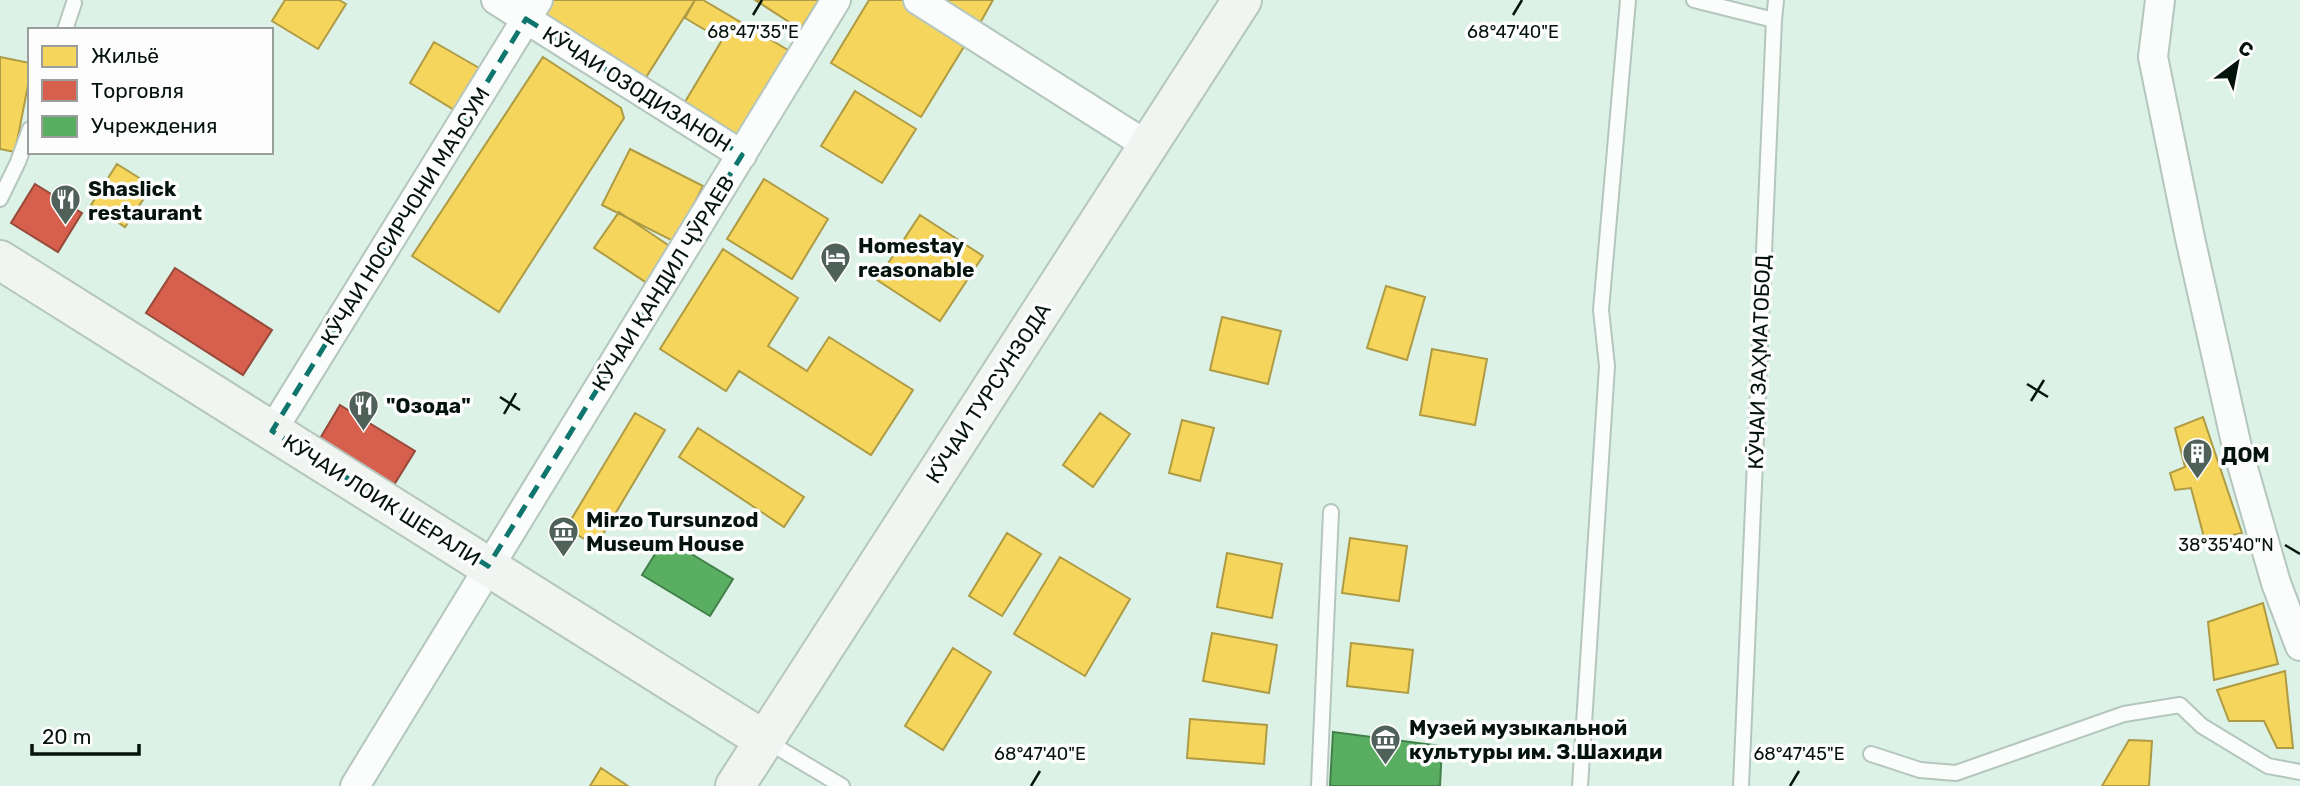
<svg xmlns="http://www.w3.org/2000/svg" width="2300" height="786" font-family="Rubik,sans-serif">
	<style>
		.homes { fill: #f6d55c; stroke: #ae9b44; stroke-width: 2 }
		.shops { fill: #d6604d; stroke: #97493a; stroke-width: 2 }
		.public { fill: #5aae61; stroke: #408048; stroke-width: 2 }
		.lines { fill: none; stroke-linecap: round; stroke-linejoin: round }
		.lane-casing { stroke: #b4c6be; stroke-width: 18 }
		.street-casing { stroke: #b4c6be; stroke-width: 32 }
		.secondary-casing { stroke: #b4c6be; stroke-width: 42 }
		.lane { stroke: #fafdfb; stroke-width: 14 }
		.street { stroke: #fafdfb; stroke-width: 28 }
		.secondary { stroke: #f1f5f2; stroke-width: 38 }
		.marked { fill: none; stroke: #0f766e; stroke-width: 5; stroke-dasharray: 14 9; stroke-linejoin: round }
		.ticks { fill: none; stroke: #05130d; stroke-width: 2.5 }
		.labels { text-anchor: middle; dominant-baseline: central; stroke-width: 7; stroke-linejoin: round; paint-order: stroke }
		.street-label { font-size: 21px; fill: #05130d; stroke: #fdfdfd }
		.poi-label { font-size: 21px; font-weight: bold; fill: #05130d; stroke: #fdfdfd; text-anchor: start }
		.ticks-label { font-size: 18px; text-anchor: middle; fill: #05130d; stroke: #fdfdfd; stroke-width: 7; stroke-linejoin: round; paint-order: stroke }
	</style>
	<rect width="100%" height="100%" fill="#dcf2e7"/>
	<path class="homes" d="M285 0H339L346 4 318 49 272 21Z
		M553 0H695L643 82 542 18Z
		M695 0H703L788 50 736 139 682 107 722 40 685 18Z
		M755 0H819L800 29Z
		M869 0H902L968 40 921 117 831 63Z
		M942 0H993L980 23Z
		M434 42 481 69 456 111 410 83Z
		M0 57 30 63V75L15 152 0 149Z
		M543 57 621 108 624 118 499 312 412 256Z
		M855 91 916 129 882 183 821 146Z
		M630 149 703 186 675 242 602 205Z
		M117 164 152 186 125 227 91 205Z
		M764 179 828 219 792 279 727 239Z
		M619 212 674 249 650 285 594 248Z
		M920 215 983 256 940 321 877 280Z
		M723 249 798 298 768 346 807 371 829 337 913 390 871 455 739 371 726 391 660 349Z
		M1386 286 1425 297 1407 360 1367 348Z
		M1222 317 1281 331 1268 384 1210 370Z
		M1432 349 1487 359 1475 425 1420 415Z
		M635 413 665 430 596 546 566 528Z
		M1100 413 1130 434 1093 487 1063 465Z
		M2203 417 2242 533 2205 541 2191 488 2175 490 2170 473 2185 467 2175 428Z
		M1182 420 1214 428 1200 481 1169 473Z
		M698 428 804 497 784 527 679 457Z
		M1007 533 1041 554 1002 616 969 596Z
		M1350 538 1407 546 1399 601 1342 593Z
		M1227 553 1282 564 1272 618 1217 607Z
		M1060 557 1130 599 1085 676 1014 634Z
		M2263 603 2278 664 2214 680 2208 622Z
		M1212 633 1277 645 1269 693 1203 681Z
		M1351 643 1413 650 1408 693 1347 686Z
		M953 648 991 672 943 750 905 726Z
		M2285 671 2293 748H2277L2264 721H2229L2217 690Z
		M1190 719 1267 725 1264 764 1187 758Z
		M2129 740 2152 741 2149 786H2102Z
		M601 768 628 786H590Z"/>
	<path class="shops" d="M35 184 82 213 58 252 11 223Z
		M175 268 272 330 243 375 146 313Z
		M340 405 415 451 392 488 318 442Z"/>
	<path class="public" d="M665 538 733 579 710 616 642 575Z
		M1333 732 1442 746 1440 786H1330Z"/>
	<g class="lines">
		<defs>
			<path id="lane" d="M1694 0 1774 20 1741 786
				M1774 20 1776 0
				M65 30 74 3
				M0 199 18 162 30 129
				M765 740 842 786
				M1871 754 1920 770 1956 773 2124 714 2180 705 2202 726 2268 766 2300 772
				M1319 786 1331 512
				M1580 786 1607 366 1601 310 1628 0"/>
			<path id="street" d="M496 0 742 155
				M918 0 1148 146
				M2160 0 2153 57 2190 238 2237 447 2276 583 2300 646
				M272 431 538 0
				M355 786 836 0"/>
			<path id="secondary" d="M0 260 764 740
				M735 786 1242 0"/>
		</defs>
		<use href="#lane" class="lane-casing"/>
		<use href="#street" class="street-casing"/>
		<use href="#secondary" class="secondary-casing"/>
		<use href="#lane" class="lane"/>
		<use href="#street" class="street"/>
		<use href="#secondary" class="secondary"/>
	</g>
	<path class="marked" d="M526 19 742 155 488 566 272 431Z"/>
	<path class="ticks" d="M753 15 762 0M1513 15 1522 0M2027 384 2048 397M500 397 520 410M2031 401 2044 380M504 414 516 393M2285 545 2300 554M1031 786 1040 771M1790 786 1799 771"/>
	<defs>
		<symbol id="restaurant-pin" viewBox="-11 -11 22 30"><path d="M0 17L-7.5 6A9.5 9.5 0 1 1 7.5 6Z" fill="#506159" stroke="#fdfdfd"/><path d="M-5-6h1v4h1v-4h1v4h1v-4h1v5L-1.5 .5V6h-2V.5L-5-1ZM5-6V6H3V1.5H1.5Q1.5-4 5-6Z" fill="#fff"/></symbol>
		<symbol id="hotel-pin" viewBox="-11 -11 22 30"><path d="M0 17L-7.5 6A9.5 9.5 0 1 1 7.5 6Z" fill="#506159" stroke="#fdfdfd"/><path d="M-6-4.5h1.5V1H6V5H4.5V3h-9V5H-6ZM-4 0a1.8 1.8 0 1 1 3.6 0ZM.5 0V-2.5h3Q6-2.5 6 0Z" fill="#fff"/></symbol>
		<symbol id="building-pin" viewBox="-11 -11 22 30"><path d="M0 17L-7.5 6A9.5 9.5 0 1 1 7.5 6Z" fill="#506159" stroke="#fdfdfd"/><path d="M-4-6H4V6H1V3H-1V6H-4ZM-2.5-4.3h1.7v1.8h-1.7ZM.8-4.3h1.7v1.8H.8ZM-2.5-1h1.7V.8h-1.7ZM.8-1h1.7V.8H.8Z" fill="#fff"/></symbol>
		<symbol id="museum-pin" viewBox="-11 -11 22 30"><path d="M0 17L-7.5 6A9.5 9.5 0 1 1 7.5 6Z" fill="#506159" stroke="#fdfdfd"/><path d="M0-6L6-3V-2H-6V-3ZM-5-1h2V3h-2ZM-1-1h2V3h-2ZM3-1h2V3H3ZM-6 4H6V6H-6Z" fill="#fff"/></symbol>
	</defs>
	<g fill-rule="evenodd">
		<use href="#restaurant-pin" x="48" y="182" width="35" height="47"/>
		<use href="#hotel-pin" x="818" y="240" width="35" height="47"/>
		<use href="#restaurant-pin" x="346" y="388" width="35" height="47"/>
		<use href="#building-pin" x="2180" y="436" width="35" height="47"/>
		<use href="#museum-pin" x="546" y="514" width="35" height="47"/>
		<use href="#museum-pin" x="1368" y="722" width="35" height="47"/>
	</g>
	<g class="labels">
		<g class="street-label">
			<text transform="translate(637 89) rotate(32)">КӮЧАИ ОЗОДИЗАНОН</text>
			<text transform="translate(405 216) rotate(-58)">КӮЧАИ НОСИРЧОНИ МАЪСУМ</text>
			<text transform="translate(663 283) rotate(-58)">КӮЧАИ ҚАНДИЛ ҶӮРАЕВ</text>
			<text transform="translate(1759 362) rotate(-88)">КӮЧАИ ЗАҲМАТОБОД</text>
			<text transform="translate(988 393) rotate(-57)">КӮЧАИ ТУРСУНЗОДА</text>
			<text transform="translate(382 500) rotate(32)">КӮЧАИ ЛОИК ШЕРАЛИ</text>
		</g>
		<g class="poi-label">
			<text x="88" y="188">Shaslick<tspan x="88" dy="24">restaurant</tspan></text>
			<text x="858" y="245">Homestay<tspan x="858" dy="24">reasonable</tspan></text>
			<text x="386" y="405">"Озода"</text>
			<text x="2221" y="454">ДОМ</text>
			<text x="586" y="519">Mirzo Tursunzod<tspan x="586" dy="24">Museum House</tspan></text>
			<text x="1409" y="727">Музей музыкальной<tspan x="1409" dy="24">культуры им. З.Шахиди</tspan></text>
		</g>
	</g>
	<g class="ticks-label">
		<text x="753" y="38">68°47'35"E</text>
		<text x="1513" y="38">68°47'40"E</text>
		<text x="2226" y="551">38°35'40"N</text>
		<text x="1040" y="760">68°47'40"E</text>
		<text x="1799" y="760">68°47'45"E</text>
	</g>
	<rect x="28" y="28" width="245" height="126" fill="#fdfdfd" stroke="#9a9f9d" stroke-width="2"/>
	<rect x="42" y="46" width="35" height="21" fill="#f6d55c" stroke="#9a9f9d" stroke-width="2"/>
	<text x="91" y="63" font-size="21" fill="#05130d">Жильё</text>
	<rect x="42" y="80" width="35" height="21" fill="#d6604d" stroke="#9a9f9d" stroke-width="2"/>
	<text x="91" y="98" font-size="21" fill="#05130d">Торговля</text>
	<rect x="42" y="116" width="35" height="21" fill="#5aae61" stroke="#9a9f9d" stroke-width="2"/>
	<text x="91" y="133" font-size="21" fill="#05130d">Учреждения</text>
	<g transform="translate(2237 63) rotate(32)" stroke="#fdfdfd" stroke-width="5" paint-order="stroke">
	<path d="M0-5L12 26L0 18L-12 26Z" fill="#05130d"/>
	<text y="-10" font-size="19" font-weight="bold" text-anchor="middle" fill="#05130d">С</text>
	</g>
	<path d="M32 744v10h107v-10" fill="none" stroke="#05130d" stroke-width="3.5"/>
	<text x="42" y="744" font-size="21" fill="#05130d" stroke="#fdfdfd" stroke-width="5" paint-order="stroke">20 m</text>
</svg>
